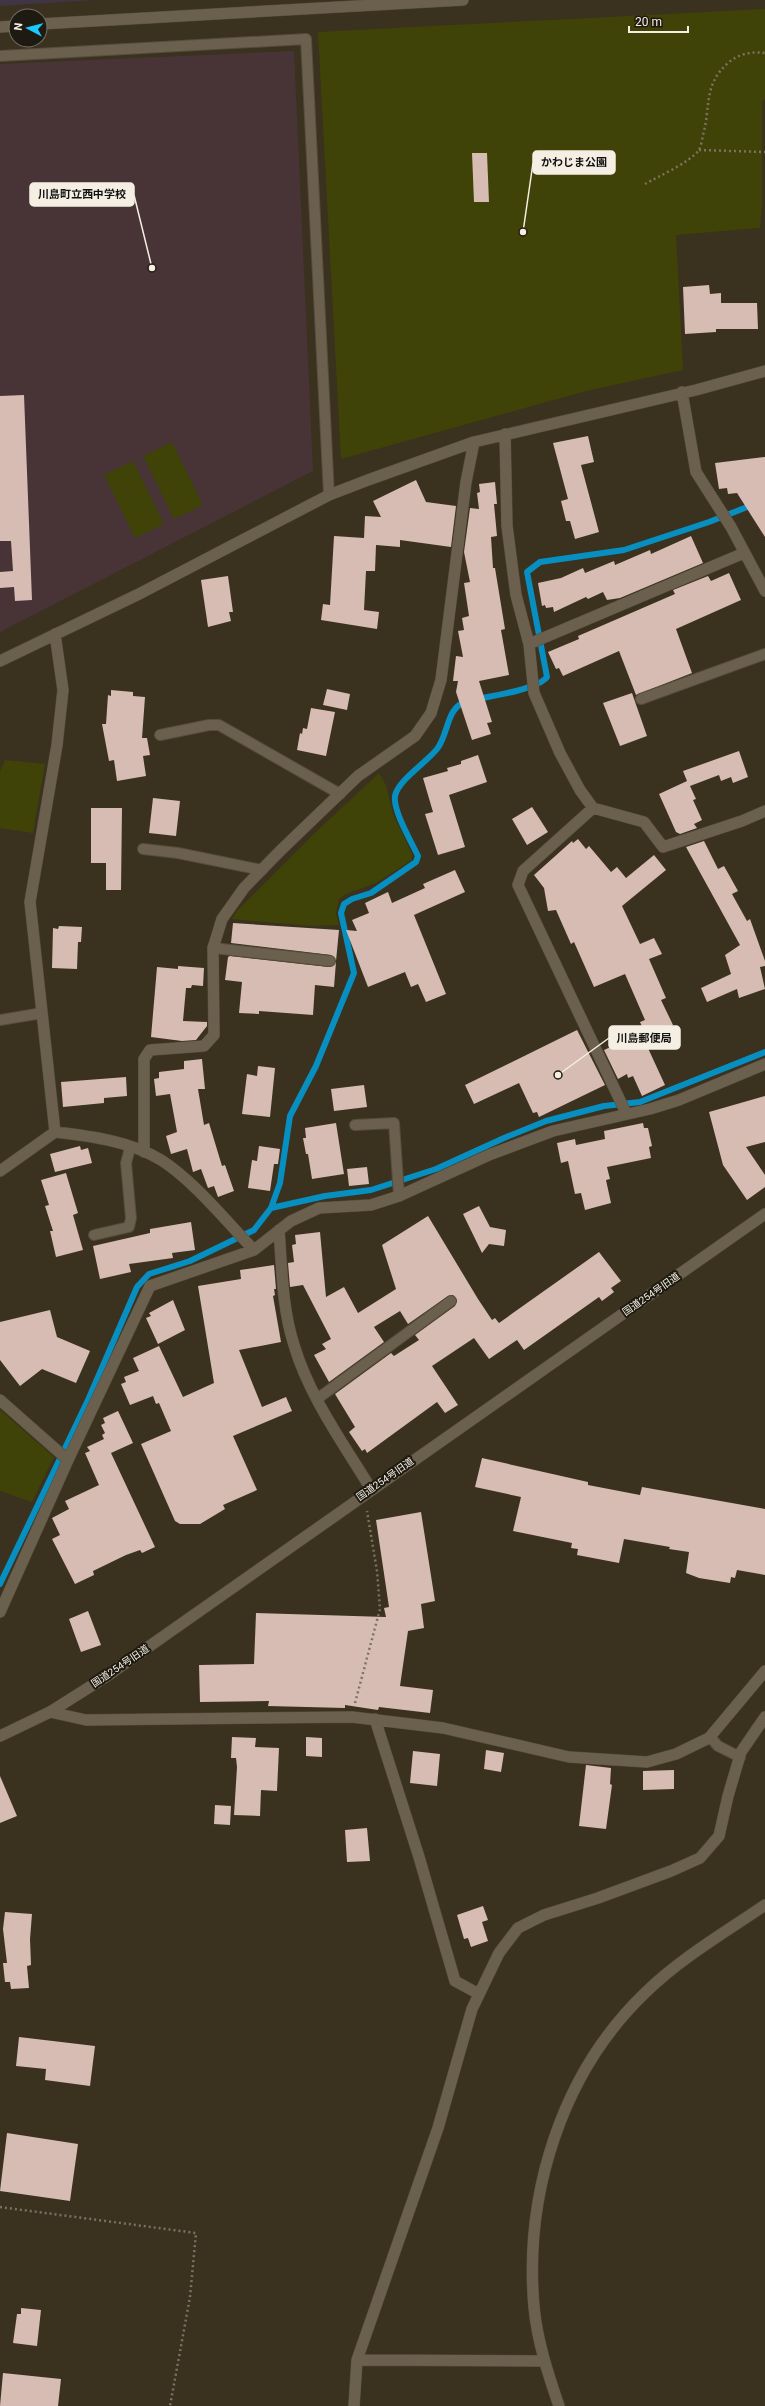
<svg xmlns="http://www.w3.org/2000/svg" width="765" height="2406" font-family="Roboto,'Noto Sans JP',sans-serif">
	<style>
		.industrial { fill: #403545 }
		.education { fill: #483437 }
		.green { fill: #3f4307 }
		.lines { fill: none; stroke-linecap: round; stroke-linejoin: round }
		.stream { stroke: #068fc0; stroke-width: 6 }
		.building { fill: #d6bcb3 }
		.service-casing { stroke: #554c3c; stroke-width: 12 }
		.minor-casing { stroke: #554c3c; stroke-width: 12 }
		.tertiary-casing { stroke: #554c3c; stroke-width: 12 }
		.path { stroke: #7b7262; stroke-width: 2.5; stroke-dasharray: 2 3; stroke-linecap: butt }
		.service { stroke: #6b604d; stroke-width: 10 }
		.minor { stroke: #6b604d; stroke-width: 11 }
		.tertiary { stroke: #6b604d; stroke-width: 11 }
		.labels { text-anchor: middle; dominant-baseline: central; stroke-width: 4; stroke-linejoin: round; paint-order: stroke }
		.street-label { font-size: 10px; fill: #f5efe3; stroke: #1e1a11 }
		.leader { fill: none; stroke: #f5efe3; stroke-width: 1.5 }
		.callout-dot { fill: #f5efe3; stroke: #1e1a11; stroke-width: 1.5 }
		.callout { fill: #f5efe3; stroke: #f5efe3; stroke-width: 1.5 }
		.callout-label { font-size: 11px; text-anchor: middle; font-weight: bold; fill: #111 }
	</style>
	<rect width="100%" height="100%" fill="#3b311f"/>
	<path class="industrial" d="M0 0H96L0 6Z"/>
	<path class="education" d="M294 51 313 471 0 632V64Z"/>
	<path class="green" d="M765 9V99L762 102V207L760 228 676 235 683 370 586 391 341 459 318 32Z
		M172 442 203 505 174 519 143 456Z
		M133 461 164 524 135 538 104 475Z
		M5 760 45 764 33 833 0 828V772Z
		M379 773 386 785 393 814 412 854V860L376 883 346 894 339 899 336 913 339 925 311 926 232 919 236 912 317 831Z
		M0 1410 54 1457 32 1502 0 1491Z"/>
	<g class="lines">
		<path class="stream" d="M477 699C493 696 538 689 547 677L527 572 540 562 624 550 709 522 765 500
			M271 1208 280 1183 290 1116 316 1066 354 973 341 913 344 904 352 899 371 893 416 862 418 856C411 841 393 811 395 796 398 780 427 762 437 749 449 734 446 707 466 702
			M0 1584 88 1400 137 1287 149 1274 190 1261 254 1230 271 1208 325 1196 371 1190 436 1169 504 1138 546 1121 604 1106 640 1102 765 1052"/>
	</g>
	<path class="building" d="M472 153H487L489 202H474Z
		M709 285 710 294 721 293V303H757L758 329H716V332L685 334 683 287Z
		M24 395 32 600 15 601 14 587 0 588V572L13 571 11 541H0V396Z
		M588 436 594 462 581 465 599 532 575 539 570 521H566L561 501 568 499 553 443Z
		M765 457V537L737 493 728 494 727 488 719 489 715 463Z
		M416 480 426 502 456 506 451 547 400 540V547L376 545 375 571H366L364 610 379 612 377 629 321 620 323 604 330 605 334 536 364 538 365 516 381 517 373 501Z
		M495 482 497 504H494L497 536 491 537 493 568H495L505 629 501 630 509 675 479 681 492 722 487 723 491 734 472 740 456 692 458 681H453L456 656 463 657 458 631 464 630 462 618 469 616 464 583 470 582 464 552 470 508 479 509 477 493 480 492 479 484Z
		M691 536 703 563 620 598 607 600 603 592 588 599 586 597 554 612 553 607 546 608 545 605 542 606 538 583 561 578 583 568 585 573 614 561 615 565 650 550 651 554Z
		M729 573 741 600 676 629 692 673 636 695 619 651 563 676 559 668 556 669 548 652 579 639 578 636 675 594 673 590 708 576 711 581Z
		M228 576 233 612H229L231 621 208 627 201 580Z
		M327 689 350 694 347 710 323 705Z
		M111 690 133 692V696L145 697 142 738H147L150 755 143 756 146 776 117 781 114 760 109 761 102 724H106L108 695 111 696Z
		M632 693 647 736 620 746 603 703Z
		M311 708 335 712 326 756 297 750 300 733 302 734 303 728 307 729Z
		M739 751 748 777 733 783 731 777 721 781 719 775 690 786 696 799 693 800 702 820 694 824 697 828 680 834 676 832 659 794 687 781 683 771Z
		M478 755 487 782 449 795 465 847 438 855 425 814 433 812 423 778 448 771 447 768 461 764V761Z
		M153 798 180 801 176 836 149 833Z
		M532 807 548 832 527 845 512 819Z
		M91 808H122L121 890H106V863H91Z
		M578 839 586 849 589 846 611 872 617 867 626 878 654 855 666 870 622 906 640 944 654 938 662 954 649 959 666 998 661 1000 673 1025 647 1038 640 1022 645 1020 625 974 594 987 574 942 571 944 556 910 548 911 544 888 534 875 572 841 573 843Z
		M704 841 718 869 724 866 738 891 732 894 747 921 750 919 765 961V966L760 967 765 989 739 998 737 989 707 1002 701 988 731 974 725 955 740 945 686 847Z
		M455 870 465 892 414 915 446 994 426 1002 418 984 411 987 405 972 368 987 346 930 357 931 352 920 369 913 365 903 388 892 392 903 425 888 423 884Z
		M233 923 339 930 336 961 331 955 231 943Z
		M59 926 82 927 81 942H78L77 969 52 968 53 928 58 929Z
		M230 956 329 967 336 962 334 987 315 985 313 1015 259 1011V1014L239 1013 242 982 225 980 228 957Z
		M178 966 204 968 203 986 192 985 191 988H186L183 1021 207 1022V1026L196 1040 182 1041 151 1037 157 967 178 969Z
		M577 1030 605 1085 539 1117 537 1112 533 1113 519 1083 474 1104 465 1085Z
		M641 1033 665 1085 642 1096 633 1076 628 1078 627 1074 618 1079 604 1050Z
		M202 1059 205 1089H198L204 1125 209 1123 222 1166 225 1165 234 1191 218 1197 214 1186 208 1188 201 1169 193 1172 187 1149 171 1154 166 1136 177 1132 170 1094 156 1096 154 1079 159 1078V1072L184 1069V1061Z
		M258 1066 275 1068 270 1117 242 1114 247 1074 257 1076Z
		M126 1077 127 1096 104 1098V1103L63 1107 61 1082Z
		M364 1085 367 1107 334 1111 331 1089Z
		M765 1096V1142L746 1147 765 1175V1187L747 1200 723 1165 709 1112Z
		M336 1123 344 1174 312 1179 308 1154H306L303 1138H306L305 1128Z
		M643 1123 644 1128H648L652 1146 649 1147 651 1158 607 1167 610 1179 606 1180 611 1203 585 1210 581 1193 575 1194 568 1161 561 1163 557 1143 575 1139 576 1145 605 1139 604 1131Z
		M80 1146 81 1150 88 1148 92 1163 55 1172 50 1154Z
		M259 1146 280 1149 278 1164H274L270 1191 248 1188 252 1160 257 1161Z
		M367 1167 369 1184 349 1186 347 1169Z
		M66 1173 78 1213 73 1215 83 1250 56 1257 50 1231H53L45 1206 49 1205 41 1180Z
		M479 1206 490 1227 506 1230 504 1246 489 1244 482 1253 463 1214Z
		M428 1216 478 1299 492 1320 495 1318 499 1323 599 1252 621 1281 611 1288 614 1292 602 1301 599 1297 524 1350 517 1340 489 1359 474 1338 432 1366 458 1405 445 1413 437 1402 367 1453 365 1449 362 1451 349 1432 355 1427 335 1394 391 1353 394 1356 419 1340 415 1335 455 1306 457 1300 453 1295 448 1296 408 1324 400 1311 374 1327 384 1342 329 1382 314 1355 326 1349 322 1344 331 1339 303 1285 290 1287 288 1263 294 1262 292 1245 296 1244 295 1235 320 1232 326 1297 344 1287 358 1313 396 1289 382 1245Z
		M191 1222 195 1250 172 1253 173 1258 129 1264 131 1272 100 1279 93 1246 150 1233V1229Z
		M274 1265 276 1289H274L275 1295 273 1296 281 1342 239 1350 262 1407 286 1397 292 1411 233 1436 257 1490 223 1505 225 1509 200 1524H180L175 1521 141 1444 171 1431 159 1403 156 1404 153 1396 130 1405 121 1384 126 1382 124 1377 139 1371 133 1358 159 1346 183 1397 214 1383 198 1286 241 1279 240 1270Z
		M173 1300 185 1330 158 1344 146 1318 151 1316 149 1313Z
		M50 1310 57 1337 90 1351 76 1383 42 1369 20 1386 0 1360V1322Z
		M118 1411 133 1443 111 1453 155 1547 142 1553 140 1550 126 1555 93 1571 94 1575 75 1584 52 1539 60 1535 52 1518 69 1509 65 1501 99 1485 85 1453 90 1451 87 1447 104 1439 102 1435 105 1433 101 1425 105 1423 103 1418Z
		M482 1458 588 1482V1485L640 1495 642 1487 765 1509V1575L737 1570 735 1578 731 1577 730 1583 699 1578 686 1573 689 1552 669 1549 670 1547 624 1539 619 1563 577 1555 578 1549 571 1548 572 1543 513 1531 521 1497 475 1487Z
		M421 1512 435 1601 421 1604 424 1628 408 1631 400 1686 433 1690 430 1713 379 1707 378 1710 345 1705V1708L268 1706 269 1701 200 1702 199 1665 254 1664 256 1613 386 1617 384 1608 389 1607 376 1520Z
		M88 1611 101 1645 81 1652 69 1619Z
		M232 1737 256 1738 255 1747 279 1748 277 1791 261 1790 260 1816 234 1815 237 1767 236 1758H231Z
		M306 1737 322 1738V1757L306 1756Z
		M486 1750 504 1753 501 1772 484 1769Z
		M413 1751 440 1754 437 1786 410 1783Z
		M586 1765 611 1768 610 1784 612 1785 606 1829 579 1826Z
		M674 1770V1789L643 1790V1771Z
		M0 1776 17 1816 0 1823Z
		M215 1805 231 1806 230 1825 214 1824Z
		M367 1828 370 1861 347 1862 345 1830Z
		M483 1906 488 1920 482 1922 488 1941 471 1947 468 1938 464 1939 457 1915Z
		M5 1912 32 1914 30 1939 31 1965 27 1966 29 1988 11 1989 10 1982H5L3 1963H7L3 1929Z
		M19 2037 95 2046 90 2086 45 2080 46 2069 16 2066Z
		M7 2133 78 2144 70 2201 0 2191Z
		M21 2308 41 2310 37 2346 13 2343 17 2314H21Z
		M3 2373 61 2379 58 2406H0Z"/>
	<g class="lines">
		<defs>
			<path id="service" d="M0 56 306 39 329 495
				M641 699 765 654
				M160 735 209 725H219L340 794
				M143 849 178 853 262 870
				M213 948 330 961
				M0 1020 42 1013
				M355 1125 394 1123 399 1196
				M94 1235 129 1227 131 1218 126 1163 130 1148
				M317 1399 451 1301
				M710 1737 718 1746 740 1757"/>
			<path id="minor" d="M682 392 696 472 731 527 765 591
				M505 434 507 526 516 595 529 644 534 693 560 753 580 790 593 808 644 822 663 847 742 821 765 811
				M529 644 744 553
				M0 661 139 594 329 495 368 480 474 442 696 390 765 371
				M593 808 523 871 518 885 626 1113
				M55 1132 30 902 57 745 63 690 55 634
				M144 1152V1059L150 1050 204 1046 214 1035 213 948 222 919 244 888 280 851 358 776 415 736 431 713 441 680 466 482 474 442
				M0 1171 55 1132C90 1136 130 1141 161 1160 193 1180 227 1222 254 1250
				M279 1230C282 1268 282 1308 294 1345 309 1396 343 1443 371 1489
				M0 1400 68 1460
				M0 1612 68 1460 150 1286 254 1250 291 1221 319 1208 371 1205 399 1196 489 1155 553 1131 650 1109 679 1100 765 1064
				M50 1712 86 1720 352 1717 443 1728 569 1757 647 1762 676 1754 709 1738 765 1671
				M375 1719 419 1857 455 1981 479 1994
				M357 2360 544 2361
				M354 2406 357 2360 438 2128 472 2009 499 1953 518 1928 544 1915 598 1898 671 1871 700 1858 719 1836 728 1796 741 1752 765 1717"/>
			<path id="tertiary" d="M40 24 463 0
				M0 27 16 26
				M0 1736 50 1712 107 1676 765 1214
				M559 2406C548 2374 537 2340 534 2307 524 2193 562 2072 646 1992 681 1958 724 1933 765 1905"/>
		</defs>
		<use href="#service" class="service-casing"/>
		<use href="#minor" class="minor-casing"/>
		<use href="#tertiary" class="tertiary-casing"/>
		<path class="path" d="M699 150 765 152
			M645 184C659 176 689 163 699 150 701 146 702 140 703 135 711 107 703 85 728 63 738 54 752 51 765 53
			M355 1703 380 1609 377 1571 367 1511
			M0 2207 196 2233 190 2297 170 2406"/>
		<use href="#service" class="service"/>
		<use href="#minor" class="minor"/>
		<use href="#tertiary" class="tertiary"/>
	</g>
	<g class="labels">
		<g class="street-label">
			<text transform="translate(651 1294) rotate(-35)">国道254号旧道</text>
			<text transform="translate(385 1479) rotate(-35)">国道254号旧道</text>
			<text transform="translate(120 1666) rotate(-34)">国道254号旧道</text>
		</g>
	</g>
	<path class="leader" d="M523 232L533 163M152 268L134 195M558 1075L609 1038"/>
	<g class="callout-dot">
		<circle cx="523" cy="232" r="4"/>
		<circle cx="152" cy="268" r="4"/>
		<circle cx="558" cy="1075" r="4"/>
	</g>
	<g class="callout">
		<rect x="533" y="151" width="82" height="23" rx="4"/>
		<rect x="30" y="183" width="104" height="23" rx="4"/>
		<rect x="609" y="1026" width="71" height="23" rx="4"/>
	</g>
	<g class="callout-label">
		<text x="574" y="166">かわじま公園</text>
		<text x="82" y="198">川島町立西中学校</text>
		<text x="644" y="1042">川島郵便局</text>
	</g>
	<g transform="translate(28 28) rotate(277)"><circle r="19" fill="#1e1a11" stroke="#746f65"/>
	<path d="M0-3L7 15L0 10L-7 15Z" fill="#19cafc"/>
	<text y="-6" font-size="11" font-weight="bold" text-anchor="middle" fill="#f5efe3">N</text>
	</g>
	<path d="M629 26v6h59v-6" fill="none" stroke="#f5efe3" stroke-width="2"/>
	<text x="635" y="26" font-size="12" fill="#f5efe3" stroke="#1e1a11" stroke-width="3" paint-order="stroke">20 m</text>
</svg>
